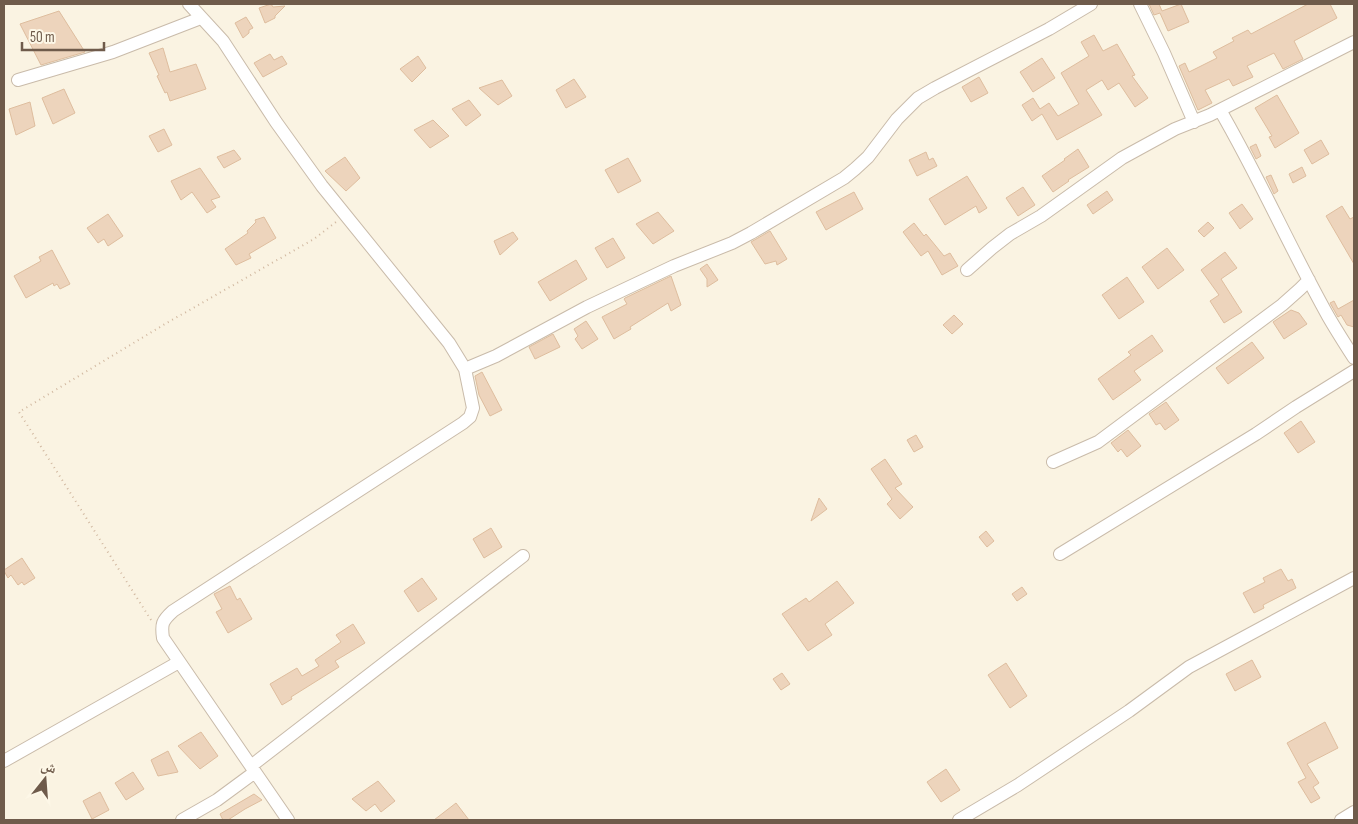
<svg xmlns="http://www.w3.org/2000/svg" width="1358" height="824" font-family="'Sofia Sans Condensed','Noto Naskh Arabic',sans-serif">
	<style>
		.building { fill: #edd4bc; stroke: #debd9e }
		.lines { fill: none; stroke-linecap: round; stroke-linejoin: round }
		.street-casing { stroke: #c9bbaa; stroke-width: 14 }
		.path { stroke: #d1b8a0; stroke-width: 2; stroke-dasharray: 1 4; stroke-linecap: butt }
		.street { stroke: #fff; stroke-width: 12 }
	</style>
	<rect width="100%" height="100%" fill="#faf3e2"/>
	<path class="building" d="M271 4 273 7 285 6 275 16V18L265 23 259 8Z
		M1149 4H1159L1162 11 1181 4 1189 22 1168 31 1160 13 1154 15Z
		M1308 4H1330L1337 18 1294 41 1303 59 1283 69 1274 53 1247 66 1253 77 1233 86 1229 79 1205 90 1212 103 1198 110 1179 66 1185 63 1189 72 1217 58 1213 52 1234 41 1232 38 1248 30 1251 34Z
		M59 11 85 52 41 65 20 24Z
		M246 17 253 28 249 30V33L243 38 235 23Z
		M1094 35 1103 51 1117 44 1135 75 1132 76 1148 98 1135 107 1119 83 1108 90 1102 80 1086 90 1102 115 1057 140 1042 114 1032 121 1022 105 1033 98 1040 109 1049 103 1058 116 1079 104 1061 73 1089 56 1081 42Z
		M163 48 170 72 196 64 206 89 170 101 167 92 165 93 157 76 159 75 149 53Z
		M270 54 274 60 282 56 287 64 263 77 254 63Z
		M418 56 426 68 412 82 400 69Z
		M1042 58 1055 78 1033 92 1020 72Z
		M979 77 988 93 971 102 962 87Z
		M574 79 586 97 566 108 556 90Z
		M502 80 512 96 498 105 479 88Z
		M64 89 75 113 53 124 42 98Z
		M1277 95 1299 133 1275 148 1269 137 1272 136 1255 108Z
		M469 100 481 115 466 126 452 109Z
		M30 102 35 126 16 135 9 109Z
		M433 120 449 136 430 148 414 130Z
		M164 129 172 145 158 152 149 136Z
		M1321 140 1329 154 1312 164 1304 150Z
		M1256 144 1261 156 1256 159 1250 147Z
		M1078 149 1089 167 1068 180 1069 181 1053 192 1042 176 1065 160 1064 159Z
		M234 150 241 159 224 168 217 157Z
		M926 152 929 160 933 158 937 166 917 176 909 160Z
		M345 157 360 178 346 191 325 171Z
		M628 158 641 181 618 193 605 170Z
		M1302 167 1306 176 1293 183 1289 174Z
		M200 168 220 197 211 200 216 207 207 213 192 192 181 200 171 181Z
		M1271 175 1278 191 1274 194 1266 177Z
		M967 176 987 208 979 213 976 206 945 225 929 199Z
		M1023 187 1035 205 1018 216 1006 198Z
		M1107 191 1113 200 1093 214 1087 205Z
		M854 192 863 209 826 230 816 212Z
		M1242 204 1253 219 1240 229 1229 213Z
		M1342 206 1350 219 1354 217V264L1326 216Z
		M658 212 674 231 653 244 636 224Z
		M108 214 123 236 108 246 104 239 98 243 87 228Z
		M264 217 276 238 249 254 251 258 236 265 225 249 248 233 247 231 256 222 255 220Z
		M1208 222 1214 228 1204 237 1198 231Z
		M914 223 924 236 926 234 944 256 950 253 958 266 942 275 928 251 921 256 903 232Z
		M770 231 787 259 777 265 776 261 765 264 751 242Z
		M513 232 518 239 500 255 494 241Z
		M613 238 625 258 607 268 595 248Z
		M1167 248 1184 270 1158 289 1142 267Z
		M52 250 70 284 60 289 57 284 54 286 53 283 26 298 14 276 41 261 39 257Z
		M1225 252 1237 268 1221 279 1242 312 1224 323 1210 301 1219 295 1201 270Z
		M576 260 587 279 550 301 538 282Z
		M707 264 718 280 707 287V279L700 269Z
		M671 276 681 305 671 311 668 303 630 327 631 329 614 339 602 317 627 304 624 299 625 298Z
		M1127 277 1144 302 1119 319 1102 295Z
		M1354 300V327L1347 325 1341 315 1338 317 1330 303 1334 301 1338 309Z
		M1291 310 1299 313 1307 324 1284 339 1273 322Z
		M954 315 963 324 952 334 943 325Z
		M586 321 598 339 582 349 575 339 578 336 574 329Z
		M553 334 560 347 535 359 529 347Z
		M1152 335 1163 351 1134 371 1141 380 1113 400 1098 379 1131 355 1128 352Z
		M1252 342 1264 358 1228 384 1216 368Z
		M482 372 502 410 490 416 479 395 475 376Z
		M1166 402 1179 420 1165 430 1160 423 1156 425 1149 414Z
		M1301 421 1315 442 1298 453 1284 433Z
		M1128 430 1141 446 1127 457 1121 449 1118 452 1111 443Z
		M916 435 923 447 914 452 907 440Z
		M885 459 902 484 895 488 913 507 900 519 887 504 892 499 871 469Z
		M819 498 827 509 811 521Z
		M491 528 502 547 484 558 473 539Z
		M986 531 994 541 987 547 979 537Z
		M22 558 35 578 24 585 22 582 18 585 11 575 8 578 4 571V570Z
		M1281 569 1288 581 1292 579 1296 588 1263 605 1264 608 1254 613 1243 593 1265 582 1263 578Z
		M422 578 437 599 418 612 404 591Z
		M837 581 854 603 825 624 832 635 808 651 782 614 806 598 809 602Z
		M230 586 237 600 240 598 252 619 228 633 216 612 222 609 214 594Z
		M1022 587 1027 594 1017 601 1012 594Z
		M353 624 365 643 335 661 339 667 291 697 292 699 282 705 270 684 297 668 302 676 319 666 315 660 341 642 336 635Z
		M1252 660 1261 677 1235 691 1226 674Z
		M1006 663 1027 696 1010 708 988 675Z
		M782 673 790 684 781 690 773 679Z
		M1325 722 1338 748 1307 764 1319 783 1313 787 1320 798 1311 803 1298 782 1306 778 1287 743Z
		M201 732 218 756 200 769 178 746Z
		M168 751 178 772 158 776 151 760Z
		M946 769 960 790 941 802 927 782Z
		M133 772 144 789 126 800 115 783Z
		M378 781 395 801 381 812 375 804 366 811 352 799Z
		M100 792 109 810 92 819 83 801Z
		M254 794 262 800 245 809 228 820H223L220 814Z
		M456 803 469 820H434Z"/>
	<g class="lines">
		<defs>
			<path id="street" d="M189 4 223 41 276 122 322 186 449 343 465 369 473 408 470 417 463 423 173 611C162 621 161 624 163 638L288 820
				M1140 4 1164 53 1194 122
				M18 80 113 52 201 18
				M1220 110C1259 177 1290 248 1328 316 1336 330 1345 344 1354 358
				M967 270 992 248 1010 234 1041 216 1122 158 1175 129 1210 115 1354 42
				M465 369 496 356 587 307 674 266 732 243 751 233 844 178 855 169 868 157 897 119 918 98 935 88 1049 29 1091 4
				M1053 462 1098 442 1282 305 1300 289 1309 280
				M1060 554 1256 434 1296 407 1354 371
				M4 761 179 662
				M251 766 523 556
				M182 820 217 800 255 772
				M959 820 1018 785 1129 711 1189 667 1354 578
				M1341 820 1354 812"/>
		</defs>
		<use href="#street" class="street-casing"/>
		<path class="path" d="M151 620 19 412 165 324 314 239 336 222"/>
		<use href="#street" class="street"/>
	</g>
	<rect width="1358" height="824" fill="none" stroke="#6f5b4b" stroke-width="10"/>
	<g transform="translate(45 779) rotate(17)" stroke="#fdf7e7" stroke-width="4" paint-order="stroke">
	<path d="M0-4L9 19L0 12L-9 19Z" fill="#6f5b4b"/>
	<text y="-8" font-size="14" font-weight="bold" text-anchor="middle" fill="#6f5b4b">ش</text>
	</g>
	<path d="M22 42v8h82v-8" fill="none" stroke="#6f5b4b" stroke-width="2.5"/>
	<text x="30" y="42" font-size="15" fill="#6f5b4b" stroke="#fdf7e7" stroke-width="4" paint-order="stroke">50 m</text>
</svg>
